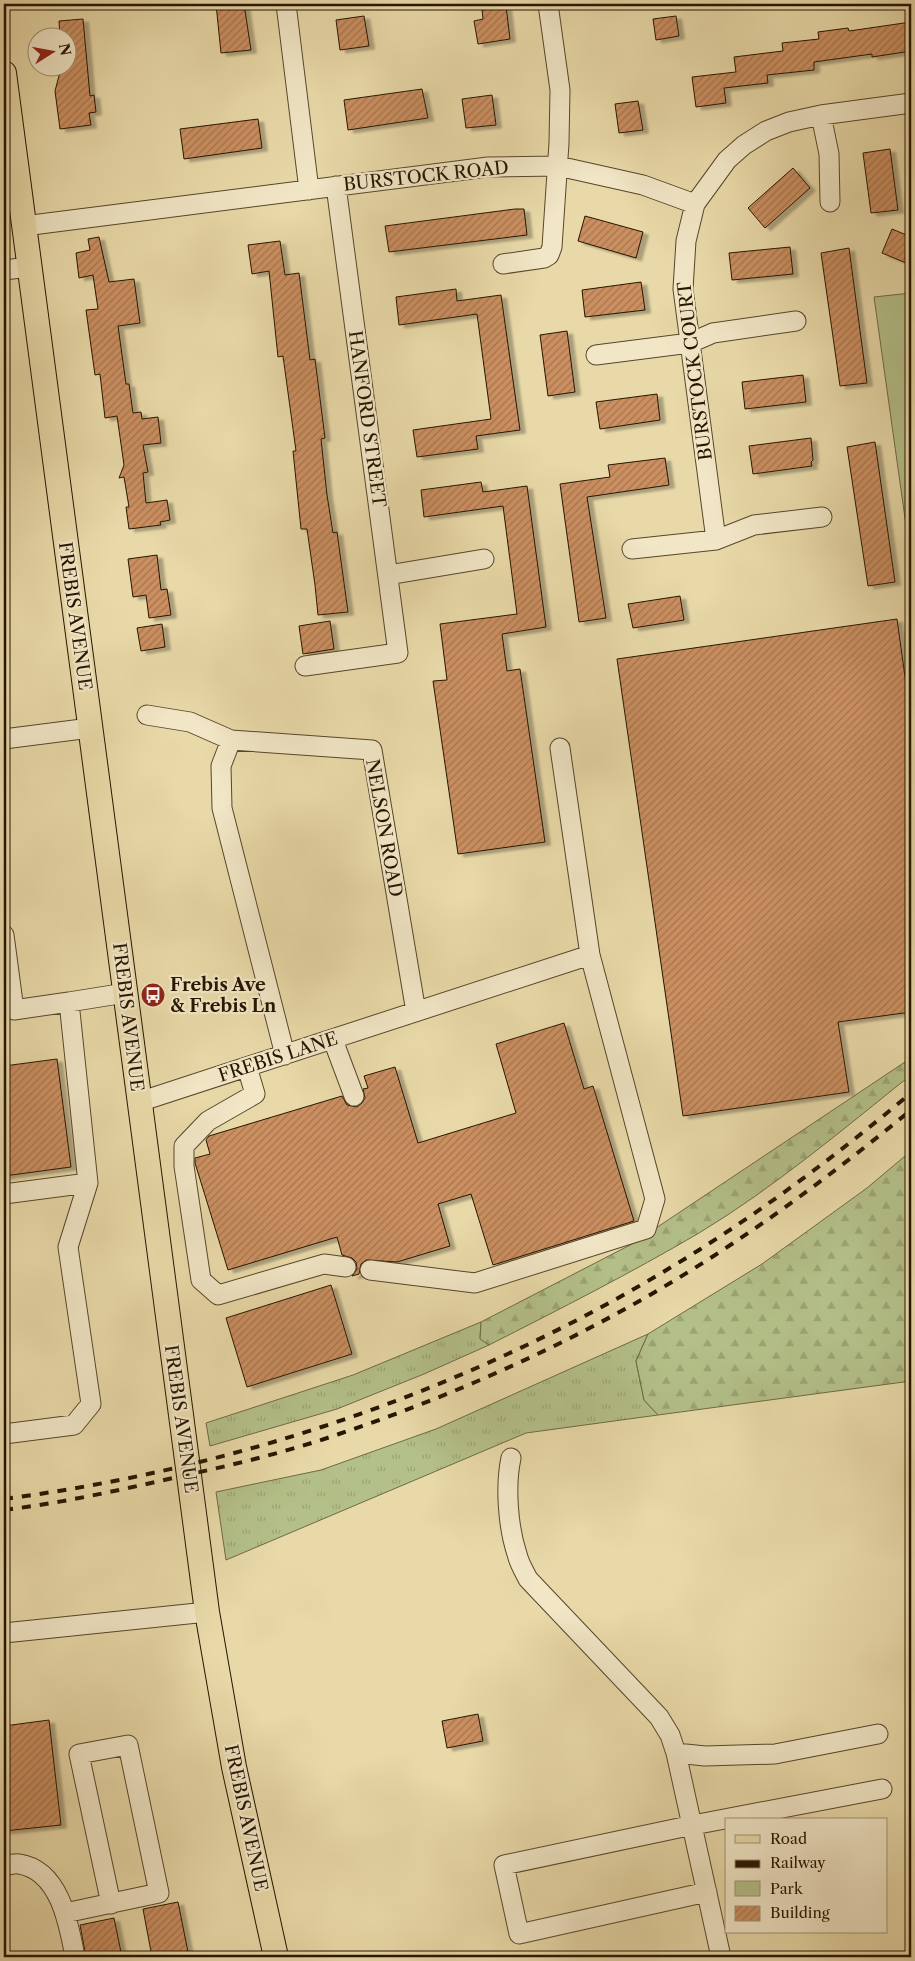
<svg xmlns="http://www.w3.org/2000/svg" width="915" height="1961" font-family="'Libre Caslon Text',serif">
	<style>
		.grass { fill: url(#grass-tufts); stroke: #6d6a44 }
		.forest { fill: url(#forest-firs); stroke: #6d6a44 }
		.park { fill: #b4c089; stroke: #6d6a44 }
		.building { fill: url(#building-hatch); stroke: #261500; filter: url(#shadow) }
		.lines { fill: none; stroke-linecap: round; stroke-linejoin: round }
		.minor-casing { stroke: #57462a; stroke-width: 21 }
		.major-casing { stroke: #261500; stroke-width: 26 }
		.minor { stroke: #f1e6c6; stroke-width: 19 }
		.major { stroke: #e9d9a8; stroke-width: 24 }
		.rail { stroke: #261500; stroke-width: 4; stroke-dasharray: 9 9; stroke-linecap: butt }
		.labels { text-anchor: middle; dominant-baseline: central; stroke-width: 4.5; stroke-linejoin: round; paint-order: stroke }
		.street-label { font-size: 18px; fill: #261500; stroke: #f1e6c6 }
		.poi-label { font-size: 18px; font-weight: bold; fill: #261500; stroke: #f1e6c6; text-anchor: start }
	</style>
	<defs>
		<pattern id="grass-tufts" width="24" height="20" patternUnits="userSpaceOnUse" patternTransform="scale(1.25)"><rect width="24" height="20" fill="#b4c089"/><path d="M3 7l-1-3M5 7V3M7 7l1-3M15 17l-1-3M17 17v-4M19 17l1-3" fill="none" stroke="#9ba474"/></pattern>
		<pattern id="forest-firs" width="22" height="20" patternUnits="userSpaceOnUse" patternTransform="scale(1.25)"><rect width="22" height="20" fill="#b4c089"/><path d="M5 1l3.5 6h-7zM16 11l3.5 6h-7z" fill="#9ba474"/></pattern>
		<pattern id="building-hatch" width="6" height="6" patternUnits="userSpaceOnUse" patternTransform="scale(1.25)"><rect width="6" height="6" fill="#cb8f61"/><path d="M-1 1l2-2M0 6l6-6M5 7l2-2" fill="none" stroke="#a5744e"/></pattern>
		<filter id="shadow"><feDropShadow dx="5.5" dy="3" stdDeviation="1" flood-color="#0004"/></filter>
	</defs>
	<rect width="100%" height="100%" fill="#e9d9a8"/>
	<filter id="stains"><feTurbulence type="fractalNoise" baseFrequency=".004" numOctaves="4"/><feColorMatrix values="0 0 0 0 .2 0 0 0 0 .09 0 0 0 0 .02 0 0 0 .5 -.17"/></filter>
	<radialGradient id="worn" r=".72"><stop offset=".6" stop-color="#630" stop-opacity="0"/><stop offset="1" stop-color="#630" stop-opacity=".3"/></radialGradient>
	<path class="grass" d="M481 1322 480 1338 489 1345 424 1374 337 1409 210 1446 206 1423 353 1375Z
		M648 1334 636 1361 644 1400 658 1415 526 1433 226 1560 216 1492 321 1470 436 1429Z"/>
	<path class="forest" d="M911 1058V1075C842 1130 775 1187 699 1233 631 1273 560 1309 489 1345L480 1339 481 1322 632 1244Z
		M911 1151V1381L658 1415 644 1400 636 1361 648 1334 762 1264 867 1188Z"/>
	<path class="park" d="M911 293V561L874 297Z"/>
	<path class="building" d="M216 4H244L251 50 221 53Z
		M506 6 510 39 478 44 474 21 483 19 482 10Z
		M364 16 369 46 340 50 336 20Z
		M676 16 679 36 656 40 653 19Z
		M83 19 90 96 94 95 96 112 89 113 91 125 60 129 55 91 61 68H68V37H60L59 21Z
		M911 22V51L872 57V54L814 62V70L767 75 768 83 724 88 726 103 696 107 692 77 736 72 734 57 783 51 782 43 819 39 818 32 848 28 849 31Z
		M422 89 428 118 348 130 344 100Z
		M492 95 496 125 466 128 462 99Z
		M638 101 643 130 619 133 615 104Z
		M258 119 262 148 184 159 180 129Z
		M890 149 898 210 871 213 863 153Z
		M793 168 810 188 765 228 748 208Z
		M515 209H524L527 235 389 252 385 226Z
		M585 216 643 232 636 258 578 241Z
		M892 229 911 237V265L882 253Z
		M99 237 109 282 134 279 140 323 118 326 126 384H129L133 413 141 412 142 419 158 417 161 443 143 445 148 472 143 473 146 503 167 500 170 520 160 522 161 525 129 529 126 507H129L124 477 119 478 124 465 117 416 105 418 100 374 95 375 86 310 98 309 93 275 79 278 76 253 90 250 88 239Z
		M280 241 285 275 299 273 310 360 315 359 325 438 321 439 327 495 333 533 337 532 348 612 318 615 315 585 307 529H301L293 451H296L283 356 278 357 269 271 252 274 248 245Z
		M790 247 793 274 732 280 729 253Z
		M849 248 867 383 840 386 821 253Z
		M641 282 645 310 585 317 582 290Z
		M456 289 457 301 501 295 520 430 476 436 478 449 417 457 413 430 491 419 477 314 399 325 396 297Z
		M567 331 575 392 548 396 540 335Z
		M803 375 806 402 745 409 742 382Z
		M657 394 660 420 600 429 596 402Z
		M811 438 813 460 811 462 812 466 753 474 749 446Z
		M875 442 895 582 868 586 847 447Z
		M665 458 669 485 587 497 606 618 579 622 560 484 610 477 608 465Z
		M481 482 483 492 527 486 546 627 502 634 507 671 520 669 545 842 458 854 433 681 447 680 440 624 517 614 503 506 424 517 421 490Z
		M157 555 161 590 167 589 171 615 149 618 146 595 133 597 128 559Z
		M680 596 684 620 633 628 628 604Z
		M897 619 911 720V1012L838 1022 849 1092 683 1116 617 659Z
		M330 621 334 649 303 654 299 626Z
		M162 624 165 647 141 651 137 628Z
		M564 1023 584 1089 593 1086 634 1221 493 1265 471 1194 438 1204 450 1246 397 1262 366 1260 361 1264 359 1274 352 1276 357 1269 356 1262 352 1258 342 1255 337 1237 228 1270 195 1163V1158L210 1154 206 1140 209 1136 342 1096 347 1105 357 1107 362 1103 365 1098 363 1089 368 1088 364 1076 395 1067 418 1143 516 1113 496 1044Z
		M57 1059 71 1167 4 1176V1066Z
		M331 1285 352 1354 247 1387 226 1318Z
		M478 1714 483 1741 447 1748 442 1721Z
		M49 1720 61 1825 4 1831V1726Z
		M178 1902 189 1957H152L143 1909Z
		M114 1918 122 1957H86L80 1925Z"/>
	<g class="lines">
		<defs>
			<path id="minor" d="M286 4 309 190
				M821 115 829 154 830 202
				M24 226 488 167 558 166 643 185 695 204
				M503 264 544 258 549 255 552 247 559 143 560 90 548 4
				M4 270 29 267
				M596 355 690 343 713 333 796 321
				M716 540 683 289 686 241 695 204 727 160 744 145 766 131 789 122 821 115 911 103
				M632 549 716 540 754 525 822 517
				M388 575 484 559
				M305 666 398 653 336 186
				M147 715 190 722 231 740 372 750 416 1012
				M4 739 90 728
				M231 740 221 766 222 808 285 1055
				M4 935 14 1010 69 1002
				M333 1040 354 1096
				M247 1067 255 1094 208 1121 184 1146V1166L201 1280 218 1295 324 1264 346 1267
				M139 1102 590 955 560 748
				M4 1194 88 1183
				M370 1270 475 1283 646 1229 655 1199 590 955
				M4 1434 74 1425 91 1404 68 1247 88 1183 69 1002 125 993
				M511 1458C505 1486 508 1527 517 1554 519 1563 524 1571 528 1579L659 1717 670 1735 676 1753 721 1957
				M4 1633 207 1612
				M676 1753 705 1756 775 1754 878 1734
				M4 1866C8 1865 15 1863 19 1864 60 1870 69 1925 75 1957
				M707 1892 519 1934 504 1865 693 1825 882 1789
				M65 1913 159 1893 128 1745 79 1754 111 1904"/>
			<path id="major" d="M4 73 207 1612 234 1767 276 1957"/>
		</defs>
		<use href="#minor" class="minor-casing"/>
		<use href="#major" class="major-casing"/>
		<use href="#minor" class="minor"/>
		<use href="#major" class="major"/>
		<path class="rail" d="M4 1499C241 1468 474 1388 678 1263 760 1213 837 1155 911 1093
			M4 1510C61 1503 116 1491 173 1478 228 1466 284 1453 339 1434 437 1401 535 1359 625 1309 727 1253 822 1183 911 1110"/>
	</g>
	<defs>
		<symbol id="bus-disc" viewBox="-11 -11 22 22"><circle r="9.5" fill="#8f2418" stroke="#f1e6c6"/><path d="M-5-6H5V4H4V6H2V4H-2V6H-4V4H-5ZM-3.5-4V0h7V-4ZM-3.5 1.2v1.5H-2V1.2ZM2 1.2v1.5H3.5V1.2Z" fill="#fff"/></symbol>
	</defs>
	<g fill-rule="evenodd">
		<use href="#bus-disc" x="139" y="981" width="28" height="28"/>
	</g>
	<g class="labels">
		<g class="street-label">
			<text transform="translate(426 176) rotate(-6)">BURSTOCK ROAD</text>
			<text transform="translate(695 371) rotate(-97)">BURSTOCK COURT</text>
			<text transform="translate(367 419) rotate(82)">HANFORD STREET</text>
			<text transform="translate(75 616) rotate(82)">FREBIS AVENUE</text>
			<text transform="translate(384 828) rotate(80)">NELSON ROAD</text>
			<text transform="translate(128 1017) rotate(83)">FREBIS AVENUE</text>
			<text transform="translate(278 1057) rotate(-18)">FREBIS LANE</text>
			<text transform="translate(181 1419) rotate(82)">FREBIS AVENUE</text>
			<text transform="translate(246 1818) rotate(78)">FREBIS AVENUE</text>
		</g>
		<g class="poi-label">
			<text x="170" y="985">Frebis Ave<tspan x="170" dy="21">&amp; Frebis Ln</tspan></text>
		</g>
	</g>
	<rect width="915" height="1961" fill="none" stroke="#e9d9a8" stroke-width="20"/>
	<rect x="5" y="5" width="905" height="1951" fill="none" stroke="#261500" stroke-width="2.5"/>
	<rect x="10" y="10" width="895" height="1941" fill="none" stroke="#261500"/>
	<rect x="725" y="1818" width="162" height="115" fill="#f1e6c6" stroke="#a09277"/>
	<rect x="735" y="1835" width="25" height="8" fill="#e9d9a8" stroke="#a09277"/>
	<text x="770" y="1844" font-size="15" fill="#261500">Road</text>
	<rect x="735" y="1860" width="25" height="8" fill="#261500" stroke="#a09277"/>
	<text x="770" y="1868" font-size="15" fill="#261500">Railway</text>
	<rect x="735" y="1881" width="25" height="15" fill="#b4c089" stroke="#a09277"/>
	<text x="770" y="1894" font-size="15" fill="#261500">Park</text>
	<rect x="735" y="1906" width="25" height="15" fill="url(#building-hatch)" stroke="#a09277"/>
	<text x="770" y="1918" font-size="15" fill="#261500">Building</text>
	<g transform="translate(52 52) rotate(79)"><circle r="24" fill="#f1e6c6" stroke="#a09277"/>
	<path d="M0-4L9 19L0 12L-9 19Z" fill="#8f2418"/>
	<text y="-8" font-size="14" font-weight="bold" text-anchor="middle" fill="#261500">N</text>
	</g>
	<rect width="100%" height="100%" filter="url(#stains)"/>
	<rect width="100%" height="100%" fill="url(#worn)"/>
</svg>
